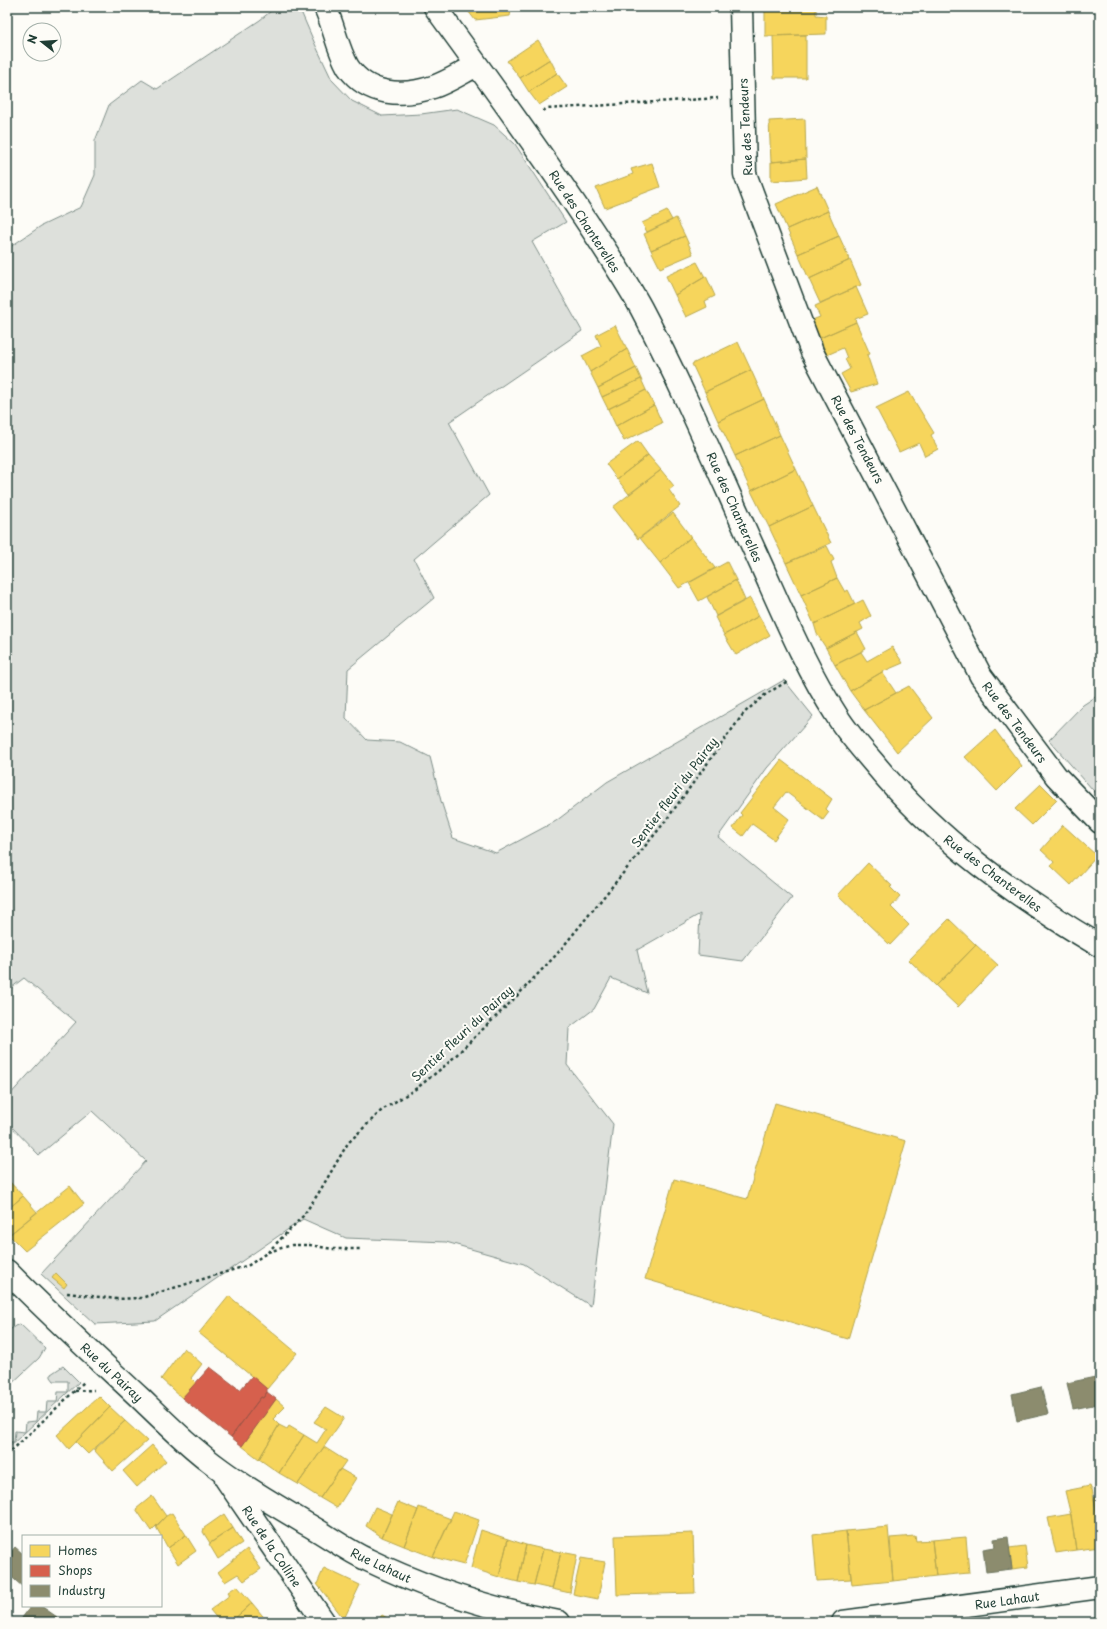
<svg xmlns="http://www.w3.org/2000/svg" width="1107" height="1629" font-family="'Playpen Sans',sans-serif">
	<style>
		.green { fill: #dde0db; stroke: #7e8e88 }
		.homes { fill: #f6d55c; stroke: #b6a750 }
		.shops { fill: #d6604d; stroke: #9f5646 }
		.industry { fill: #8c8c6e; stroke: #6b745d }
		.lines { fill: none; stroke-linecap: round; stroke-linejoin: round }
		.street-casing { stroke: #1f3d34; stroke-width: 25 }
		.secondary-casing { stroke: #1f3d34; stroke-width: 25 }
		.path { stroke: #1f3d34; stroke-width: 2.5; stroke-dasharray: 3 3; stroke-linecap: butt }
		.street { stroke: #fdfcf7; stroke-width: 22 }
		.secondary { stroke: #fdfcf7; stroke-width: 22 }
		.labels { text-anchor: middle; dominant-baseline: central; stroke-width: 4; stroke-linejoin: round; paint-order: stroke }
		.street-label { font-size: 12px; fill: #1f3d34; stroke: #fdfcf7 }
	</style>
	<rect width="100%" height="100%" fill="#fdfcf7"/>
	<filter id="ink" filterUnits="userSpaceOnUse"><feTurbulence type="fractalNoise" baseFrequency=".025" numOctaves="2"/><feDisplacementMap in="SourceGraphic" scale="8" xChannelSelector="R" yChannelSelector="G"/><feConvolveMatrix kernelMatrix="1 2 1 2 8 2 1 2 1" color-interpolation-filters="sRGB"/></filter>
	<g filter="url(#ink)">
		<path class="green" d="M276 7H299L315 44 332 80 352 101 382 116 421 114 457 109 494 125 515 144 566 222 532 242 582 331 449 422 489 495 414 559 434 598 348 669 346 718 367 740 400 742 430 757 441 801 453 838 496 853 556 821 607 782 784 680 813 716 767 768 718 837 792 898 743 961 698 955 700 914 637 950 647 993 611 978 594 1009 569 1028 567 1065 613 1124 591 1306 524 1264 446 1242 346 1238 303 1219 155 1321 95 1324 41 1274 146 1161 92 1111 39 1155 7 1122V1098L76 1022 24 978 7 991V249L41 226 81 207 95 175V141L109 105 142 80 157 89 260 20Z
			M1100 694V798L1049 740 1083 705Z
			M20 1324 45 1348 39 1358 7 1388V1332L15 1326Z
			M63 1366 79 1382 7 1449V1442H14L15 1431 25 1432 26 1422 36 1421 37 1412H46L47 1402H57L58 1392H68V1381H54L51 1377V1374Z"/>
		<path class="homes" d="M465 7H510L511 11 510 16 475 20Z
			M765 7H816V15L826 16V34L765 36Z
			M806 35V78H774L773 36Z
			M538 40 550 59 520 78 507 61Z
			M550 59 557 73 529 92 520 78Z
			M557 73 567 87 539 105 529 92Z
			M805 119 806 159 771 162 769 121Z
			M806 159 807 178 771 181V162Z
			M652 163 660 187 605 208 596 188 633 174 631 169Z
			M817 186 828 211 787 229 776 204Z
			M667 211 672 220 647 232 642 223Z
			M828 211 839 236 798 254 787 229Z
			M676 218 685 236 651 250 644 234Z
			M685 236 693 254 660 268 651 250Z
			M839 236 850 260 809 279 798 254Z
			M850 260 861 285 820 303 809 279Z
			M697 262 705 277 675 295 666 276Z
			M706 276 715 296 705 301 707 307 686 317 675 295Z
			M856 287 868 314 855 319 856 322 820 338 812 320 820 317 815 306Z
			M856 322 870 354 867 355 877 384 851 392 841 374 850 369 845 359 847 358 843 348 827 355 820 338Z
			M615 325 627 349 590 372 582 356 601 346 596 335Z
			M738 342 751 370 705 392 692 364Z
			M627 349 636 368 598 388 590 372Z
			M636 368 641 379 602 397 598 388Z
			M751 370 764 399 718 421 705 392Z
			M641 379 646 390 608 409 602 397Z
			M646 390 654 405 616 426 608 409Z
			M909 392 934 433 931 435 938 449 925 456 919 443 899 452 876 408Z
			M764 399 780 435 735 456 718 421Z
			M654 405 662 423 624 441 616 426Z
			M780 435 796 469 751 491 735 456Z
			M638 441 648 455 617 479 606 464Z
			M648 455 661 470 629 494 617 479Z
			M796 469 813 506 769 527 751 491Z
			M661 470 674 486 669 490 680 506 638 539 613 507Z
			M813 506 831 543 786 563 769 527Z
			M673 513 691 537 660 563 640 538Z
			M691 537 715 568 679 588 660 563Z
			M827 546 834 560 831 562 837 578 801 595 786 563Z
			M727 562 736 580 699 601 689 583Z
			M837 578 845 592 848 590 855 604 814 624 801 595Z
			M736 580 745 600 716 616 707 597Z
			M750 598 759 616 724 635 715 617Z
			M863 600 871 616 860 623 863 629 826 648 817 634 814 624Z
			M759 616 770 635 736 655 724 635Z
			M857 632 866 649 835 665 826 648Z
			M892 647 903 663 882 672 850 691 835 665 861 652 867 661Z
			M882 672 896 693 864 710 850 691Z
			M909 686 933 718 897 752 864 710Z
			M995 730 1022 766 997 791 965 757Z
			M781 760 832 799 826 809 829 812 823 820 786 792 774 807 789 819 774 840 752 824 743 836 733 828 742 815 740 813Z
			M1041 784 1057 800 1032 825 1015 809Z
			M1063 825 1097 856 1071 885 1051 866 1054 862 1041 850Z
			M868 863 892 886 890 887 900 897 891 907 909 925 890 945 838 895Z
			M949 919 976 945 936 986 909 960Z
			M976 945 998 965 958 1007 936 986Z
			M775 1103 906 1141 848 1339 645 1279 674 1179 747 1199Z
			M7 1179 23 1196 7 1210Z
			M70 1186 84 1204 25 1251 9 1235Z
			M23 1196 37 1212 9 1235 7 1233V1210Z
			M56 1273 67 1284 64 1288 52 1278Z
			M229 1296 297 1353 267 1389 199 1333Z
			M184 1348 202 1364 191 1378 196 1383 182 1398 161 1379Z
			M99 1396 110 1407 69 1449 57 1435Z
			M276 1399 285 1407 273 1419 279 1425 259 1459 242 1446Z
			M110 1407 125 1421 88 1454 76 1442Z
			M326 1407 344 1418 298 1484 279 1473 304 1435 317 1443 326 1429 314 1422Z
			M125 1421 147 1441 113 1471 94 1450Z
			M279 1425 287 1429 289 1426 304 1435 279 1473 259 1459Z
			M152 1445 166 1461 137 1487 123 1471Z
			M324 1447 346 1461 320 1498 298 1484Z
			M340 1469 356 1478 337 1508 320 1498Z
			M1090 1486 1091 1489H1092L1100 1530V1547L1076 1550 1071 1516 1065 1491Z
			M152 1496 166 1516 151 1531 136 1509Z
			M1100 1497V1530L1094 1498Z
			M398 1502 418 1510 404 1546 382 1537Z
			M375 1507 392 1514 382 1537 366 1526Z
			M419 1507 451 1519 433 1557 404 1546Z
			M454 1511 479 1520 464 1565 433 1557Z
			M172 1513 186 1535 168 1548 156 1527 166 1516Z
			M224 1514 233 1528 210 1543 203 1532 204 1528Z
			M1071 1514 1076 1550 1056 1553 1048 1518Z
			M888 1527 893 1581 852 1585 846 1531Z
			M233 1528 242 1543 218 1559 209 1544Z
			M481 1530 508 1539 499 1577 471 1568Z
			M846 1531 851 1579 817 1581 813 1535Z
			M693 1533 695 1593 617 1595 615 1536Z
			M186 1535 196 1551 178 1564 168 1548Z
			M915 1536 916 1541 932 1540 936 1576 893 1581 890 1538Z
			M966 1537 969 1573 936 1576 932 1540Z
			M508 1539 526 1545 518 1582 499 1577Z
			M526 1545 543 1549 534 1585 518 1582Z
			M1025 1546 1028 1567 1012 1569 1009 1548Z
			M247 1549 261 1569 244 1581 238 1574 225 1582 218 1572Z
			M543 1549 561 1552 552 1589 534 1585Z
			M561 1552 577 1555 570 1593 552 1589Z
			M581 1558 605 1562 598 1599 573 1594Z
			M324 1568 360 1585 344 1619 317 1584Z
			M237 1586 252 1603 231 1622H220L210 1610 230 1595 228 1592Z
			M252 1603 267 1621 231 1622Z
			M382 1615 394 1622H377Z"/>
		<path class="shops" d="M210 1367 240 1390 252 1376 267 1389V1392L263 1398 261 1397 231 1437 182 1398Z
			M267 1392 276 1399 242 1446 231 1437 261 1397 263 1398Z"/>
		<path class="industry" d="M1100 1376V1406L1098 1404 1073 1409 1067 1383Z
			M1041 1387 1048 1414 1017 1421 1012 1394Z
			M1008 1537 1012 1569 986 1572 983 1549 995 1547 994 1539Z
			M15 1547 23 1554V1587L7 1573V1557Z
			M31 1606H41L57 1617 53 1622H19Z"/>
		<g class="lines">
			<defs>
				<path id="street" d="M325 7C334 26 337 48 348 67 368 96 403 97 433 87 448 82 463 72 477 65
					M435 7C482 72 530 137 575 204 597 237 621 272 641 308 686 393 723 482 763 569 785 618 807 670 837 716 847 732 860 747 873 762 936 839 1015 896 1100 946
					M741 7 745 174 812 352 981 676 1056 776 1100 822"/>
				<path id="secondary" d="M7 1271C50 1315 95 1356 140 1398 166 1423 191 1448 220 1469 247 1489 277 1506 305 1523 327 1535 346 1550 368 1560 428 1589 494 1610 559 1622
					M226 1479 324 1622
					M843 1622 1100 1587"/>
			</defs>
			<use href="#street" class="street-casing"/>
			<use href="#secondary" class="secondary-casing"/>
			<path class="path" d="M543 111 546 109 718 98
				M268 1252 292 1245H310L332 1249H360
				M67 1293 116 1299 141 1298 249 1265 268 1252 303 1216 318 1194 348 1143 382 1110 417 1088 447 1064 513 1000 557 954 664 823 744 713 766 694 788 681
				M75 1391 94 1390
				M7 1455 85 1381"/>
			<use href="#street" class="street"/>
			<use href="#secondary" class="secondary"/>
		</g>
	</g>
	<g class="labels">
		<g class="street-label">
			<text transform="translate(745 127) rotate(-93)">Rue des Tendeurs</text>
			<text transform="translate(585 221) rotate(57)">Rue des Chanterelles</text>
			<text transform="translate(858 439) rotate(62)">Rue des Tendeurs</text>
			<text transform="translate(735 507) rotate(66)">Rue des Chanterelles</text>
			<text transform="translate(1015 722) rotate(53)">Rue des Tendeurs</text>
			<text transform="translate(674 792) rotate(-53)">Sentier fleuri du Pairay</text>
			<text transform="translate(993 873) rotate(37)">Rue des Chanterelles</text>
			<text transform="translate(462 1033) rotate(-43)">Sentier fleuri du Pairay</text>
			<text transform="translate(112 1372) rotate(43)">Rue du Pairay</text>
			<text transform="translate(272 1546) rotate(56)">Rue de la Colline</text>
			<text transform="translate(381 1565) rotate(25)">Rue Lahaut</text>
			<text transform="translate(1007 1600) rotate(-8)">Rue Lahaut</text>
		</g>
	</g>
	<rect width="1107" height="1629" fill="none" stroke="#fdfcf7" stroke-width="24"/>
	<rect x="12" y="12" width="1083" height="1605" fill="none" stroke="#1f3d34" stroke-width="1.5" filter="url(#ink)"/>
	<rect x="22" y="1535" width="140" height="72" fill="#fdfcf7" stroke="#a4b0a9"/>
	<rect x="30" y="1545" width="20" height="12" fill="#f6d55c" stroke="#a4b0a9"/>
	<text x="58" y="1555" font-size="12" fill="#1f3d34">Homes</text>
	<rect x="30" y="1565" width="20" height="12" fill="#d6604d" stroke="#a4b0a9"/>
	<text x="58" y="1575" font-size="12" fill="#1f3d34">Shops</text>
	<rect x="30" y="1585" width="20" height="12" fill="#8c8c6e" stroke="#a4b0a9"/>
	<text x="58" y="1595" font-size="12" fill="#1f3d34">Industry</text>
	<g transform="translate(42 42) rotate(287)"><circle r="19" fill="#fdfcf7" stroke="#a4b0a9"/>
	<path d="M0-3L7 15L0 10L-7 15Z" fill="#1f3d34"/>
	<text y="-6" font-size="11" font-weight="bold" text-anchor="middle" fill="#1f3d34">N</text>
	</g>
</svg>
